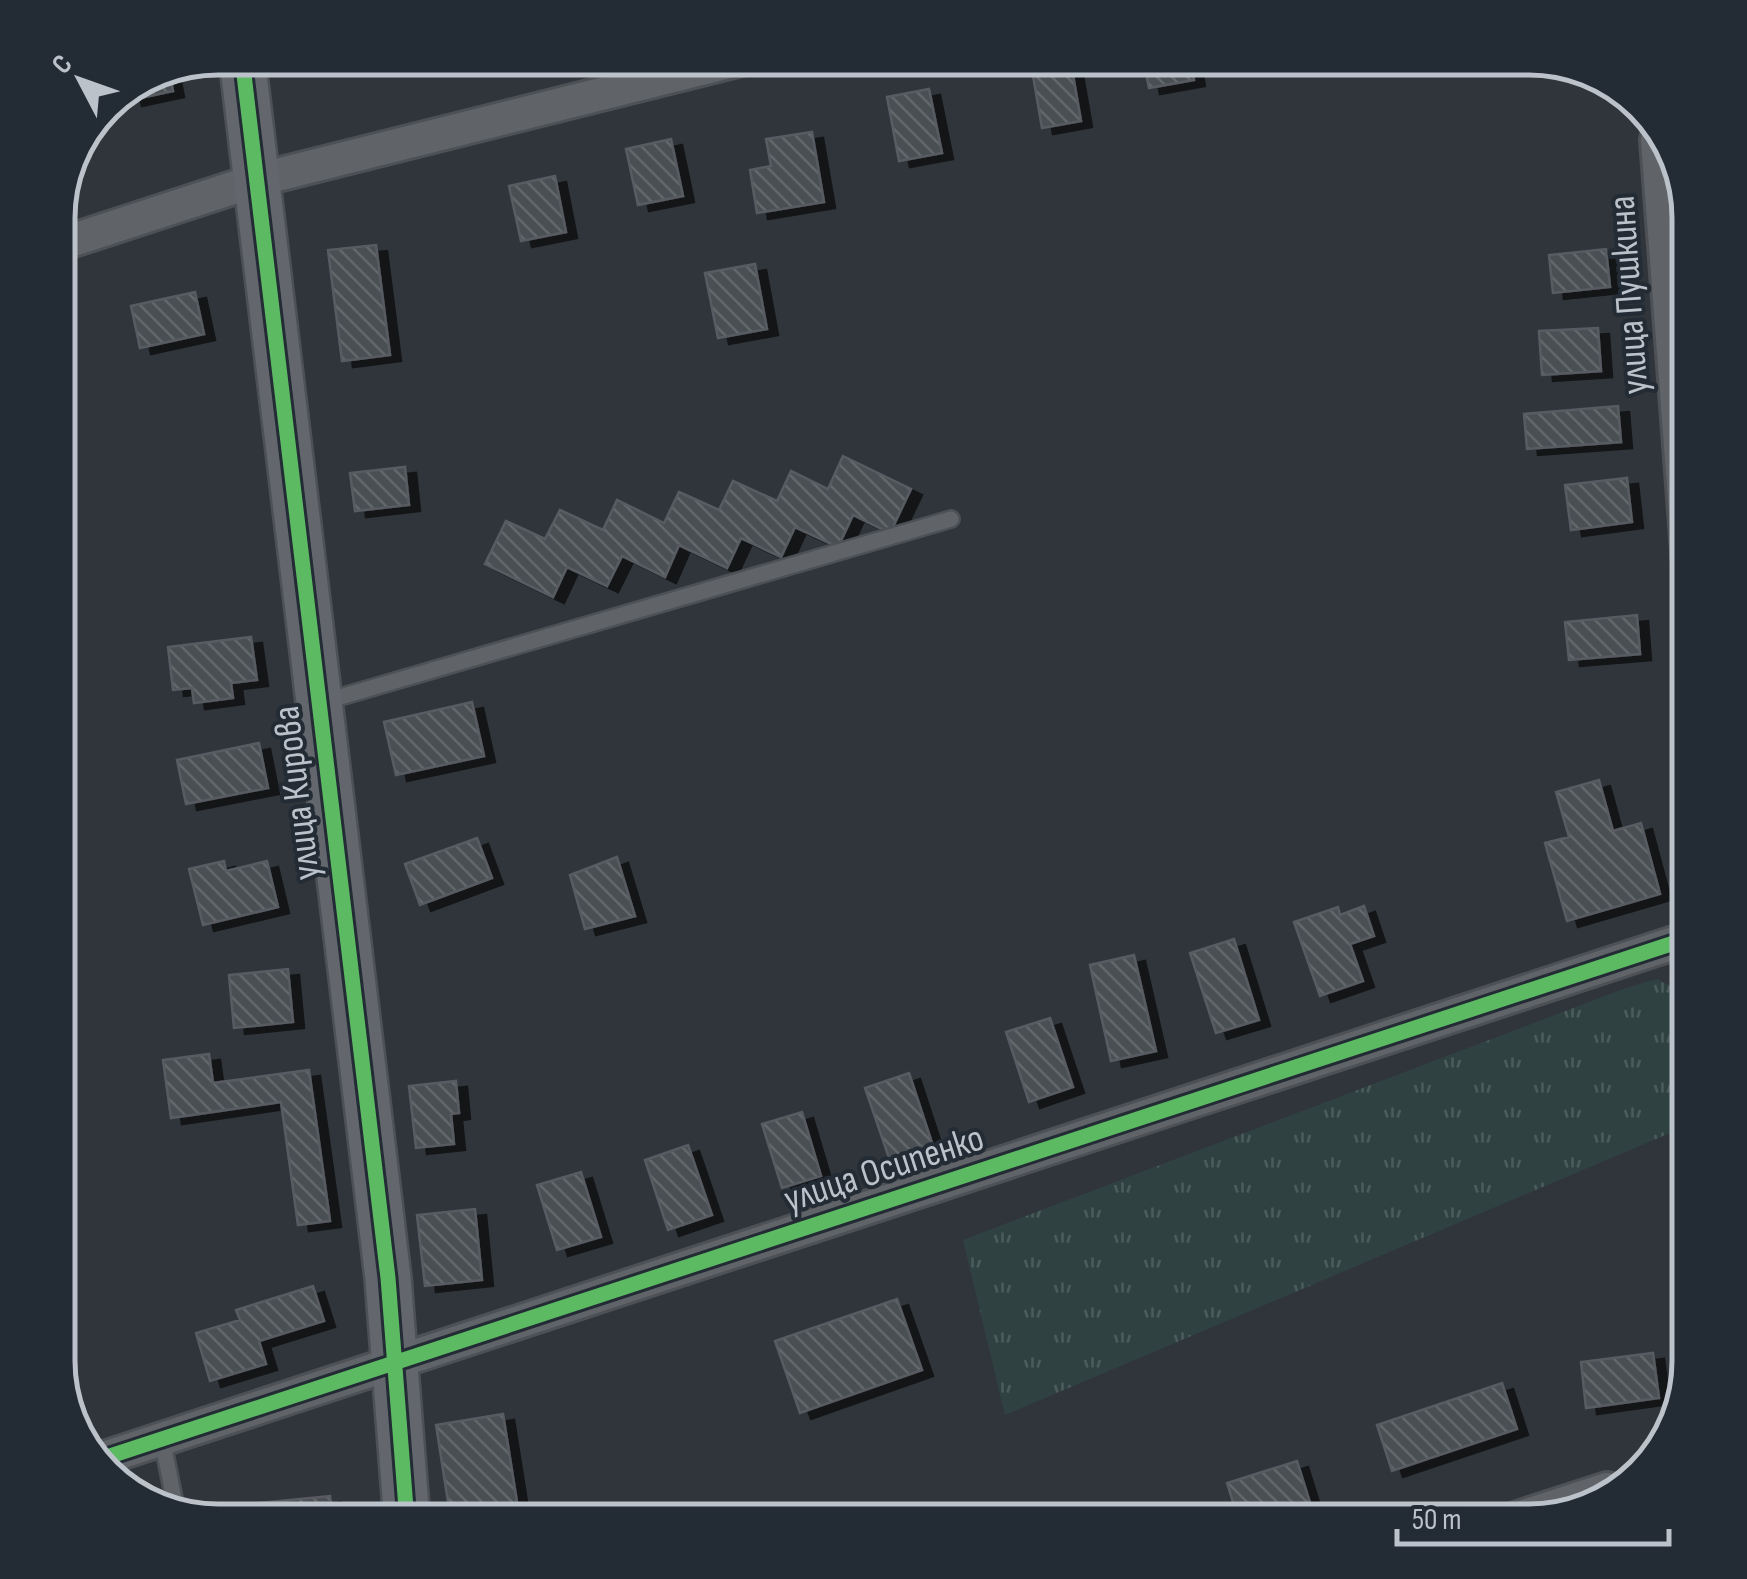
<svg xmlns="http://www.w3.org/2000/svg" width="1747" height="1579" font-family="'Sofia Sans Condensed',sans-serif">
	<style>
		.grass { fill: url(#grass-tufts) }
		.building { fill: url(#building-back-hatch); stroke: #585c62; stroke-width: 2.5; filter: url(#shadow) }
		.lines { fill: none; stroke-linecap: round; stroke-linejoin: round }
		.lane-casing { stroke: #4d5155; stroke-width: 20 }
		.street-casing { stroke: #4d5155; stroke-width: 38 }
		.secondary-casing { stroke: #4d5155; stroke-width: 50 }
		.lane { stroke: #606468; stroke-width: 15 }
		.street { stroke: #606468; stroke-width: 32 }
		.secondary { stroke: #63676d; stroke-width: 45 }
		.cycleway-casing { stroke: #232b35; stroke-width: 21 }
		.cycleway { stroke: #5cba63; stroke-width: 15 }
		.labels { text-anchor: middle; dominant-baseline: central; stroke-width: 8; stroke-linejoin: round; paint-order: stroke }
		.street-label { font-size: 38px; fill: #bbc2ca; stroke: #232b35 }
		.rim { fill: none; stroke: #bbc2ca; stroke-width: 5 }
	</style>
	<defs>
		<pattern id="grass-tufts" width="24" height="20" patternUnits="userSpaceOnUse" patternTransform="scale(2.5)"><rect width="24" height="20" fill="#2f4241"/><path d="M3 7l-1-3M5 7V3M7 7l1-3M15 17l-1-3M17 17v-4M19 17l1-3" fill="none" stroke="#4b5c5b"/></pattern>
		<pattern id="building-back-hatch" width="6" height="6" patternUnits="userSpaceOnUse" patternTransform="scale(2.5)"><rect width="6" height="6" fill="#4a4f53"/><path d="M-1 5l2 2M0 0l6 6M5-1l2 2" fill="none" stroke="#62676a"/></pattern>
		<filter id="shadow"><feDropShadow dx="11" dy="6" stdDeviation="0" flood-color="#0009"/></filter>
	</defs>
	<rect width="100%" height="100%" fill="#2f353a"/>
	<path class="grass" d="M1657 979 1684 993 1689 1010V1125L1005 1415 963 1240 1626 988Z"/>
	<path class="building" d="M1030 58H1070L1081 121 1042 128Z
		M1143 58H1190L1194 80 1149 88Z
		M1263 58H1310L1265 67Z
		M170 76 173 91 131 100 129 91Z
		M929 89 942 153 899 161 887 97Z
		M812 132 824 202 757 213 750 170 771 166 766 139Z
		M671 139 683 196 638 205 626 149Z
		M555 176 566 232 521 241 509 186Z
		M376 245 390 355 342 361 328 250Z
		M1606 249 1610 287 1553 293 1549 255Z
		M755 264 767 329 718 338 705 273Z
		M195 292 204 334 140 348 131 306Z
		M1598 328 1601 371 1542 375 1539 331Z
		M1618 406 1621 442 1527 449 1524 414Z
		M843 456 911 489 890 533 853 515 838 547 795 527 781 557 741 538 727 568 679 545 665 577 622 556 607 586 567 567 553 597 485 564 506 521 545 539 560 510 603 530 617 500 664 523 679 492 719 510 733 481 777 501 791 471 828 489Z
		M405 467 409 505 355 511 350 473Z
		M1627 478 1632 522 1571 530 1565 485Z
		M1637 615 1640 654 1569 660 1565 622Z
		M251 637 257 680 231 683 233 698 194 703 192 688 173 690 168 647Z
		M472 702 484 756 396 775 384 722Z
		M259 743 268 788 186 804 177 760Z
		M1599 780 1613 831 1641 823 1660 894 1567 921 1545 843 1569 837 1556 792Z
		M477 838 492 878 420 905 405 864Z
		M617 857 635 916 585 929 570 875Z
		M224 861 226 871 267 861 278 907 203 925 189 869Z
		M1364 906 1374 936 1350 944 1363 981 1320 996 1294 922 1338 907 1340 915Z
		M1234 939 1259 1020 1216 1033 1190 953Z
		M1134 955 1156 1051 1111 1061 1090 965Z
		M288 969 293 1022 234 1028 229 975Z
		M1050 1018 1073 1087 1029 1102 1006 1032Z
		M209 1054 213 1083 309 1070 330 1221 298 1225 281 1102 171 1118 163 1060Z
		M909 1073 932 1143 889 1158 865 1088Z
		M456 1081 459 1113 451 1114 454 1144 416 1148 409 1086Z
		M802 1112 821 1176 782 1188 762 1124Z
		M688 1145 712 1215 668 1230 645 1160Z
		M581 1172 601 1237 557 1250 537 1185Z
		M475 1209 482 1280 425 1286 417 1215Z
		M313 1286 324 1321 259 1341 266 1364 210 1381 196 1333 240 1320 236 1310Z
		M897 1299 922 1370 800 1413 775 1341Z
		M1653 1353 1659 1398 1586 1408 1581 1362Z
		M1502 1383 1517 1429 1392 1471 1377 1425Z
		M503 1414 520 1521H451L436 1425Z
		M1297 1461 1311 1506 1259 1521H1239L1227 1483Z
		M330 1496 333 1521H260L258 1503Z
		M1136 1511 1139 1521H1102Z"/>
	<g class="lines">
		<defs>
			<path id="lane" d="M323 702 951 519
				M162 1439 175 1504"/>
			<path id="street" d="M1657 140 1689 564
				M58 245 257 180 745 58
				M98 1460 1689 938
				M1509 1521 1607 1489"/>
			<path id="secondary" d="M242 58 388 1278 407 1521"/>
		</defs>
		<use href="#lane" class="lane-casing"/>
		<use href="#street" class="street-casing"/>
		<use href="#secondary" class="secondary-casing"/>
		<use href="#lane" class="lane"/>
		<use href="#street" class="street"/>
		<use href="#secondary" class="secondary"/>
		<defs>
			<path id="cycleway" d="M242 58 388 1278 407 1521
				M98 1460 1689 938"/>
		</defs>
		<use href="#cycleway" class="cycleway-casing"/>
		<use href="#cycleway" class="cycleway"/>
	</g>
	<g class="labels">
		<g class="street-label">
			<text transform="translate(1629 295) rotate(-94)">улица Пушкина</text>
			<text transform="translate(297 793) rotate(-97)">улица Кирова</text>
			<text transform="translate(884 1169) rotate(-18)">улица Осипенко</text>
		</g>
	</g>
	<path d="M0 0H1747V1579H0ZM218 75H1529A143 143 0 0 1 1672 218V1361A143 143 0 0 1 1529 1504H218A143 143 0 0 1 75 1361V218A143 143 0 0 1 218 75Z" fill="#232b35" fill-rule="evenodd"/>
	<path class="rim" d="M218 75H1529A143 143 0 0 1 1672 218V1361A143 143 0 0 1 1529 1504H218A143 143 0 0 1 75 1361V218A143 143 0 0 1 218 75Z"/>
	<g transform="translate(80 80) rotate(311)" stroke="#232b35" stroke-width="8" paint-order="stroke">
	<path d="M0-8L18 38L0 25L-18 38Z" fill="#bbc2ca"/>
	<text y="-15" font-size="28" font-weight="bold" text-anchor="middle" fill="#bbc2ca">С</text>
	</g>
	<path d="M1397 1529v15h272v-15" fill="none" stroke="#bbc2ca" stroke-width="5"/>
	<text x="1412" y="1529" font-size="30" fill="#bbc2ca" stroke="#232b35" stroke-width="8" paint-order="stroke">50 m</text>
</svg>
